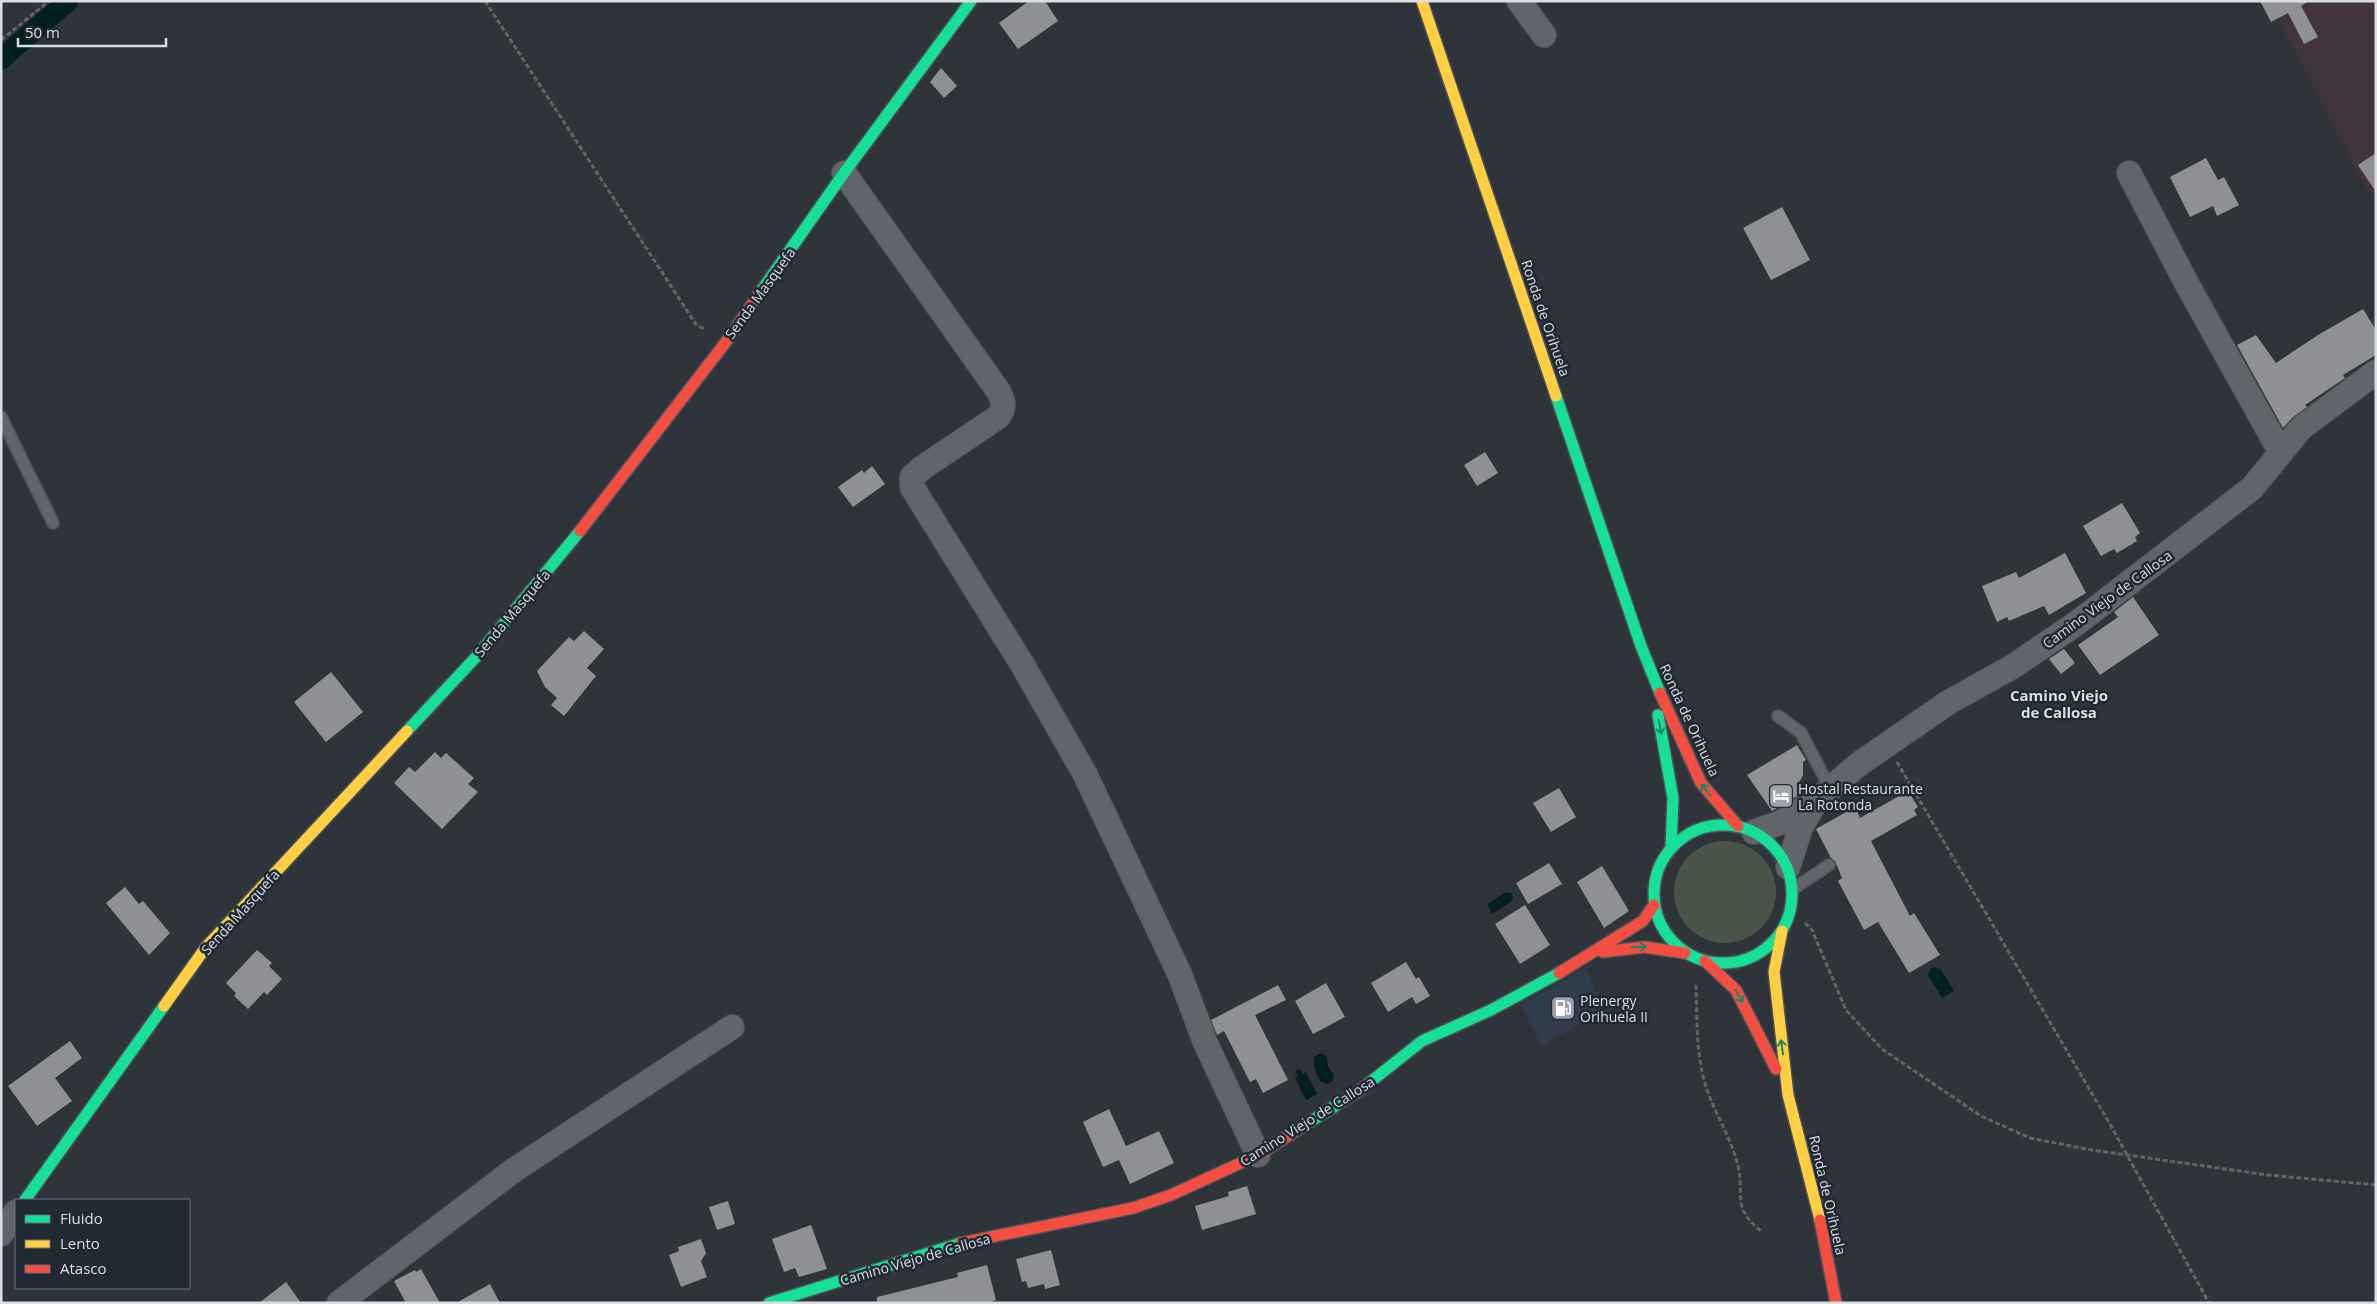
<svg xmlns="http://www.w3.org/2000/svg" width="2377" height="1304" font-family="'Open Sans',sans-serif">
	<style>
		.built { fill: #303c4a }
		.industrial { fill: #42343e }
		.green { fill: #475447 }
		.water { fill: #041f20 }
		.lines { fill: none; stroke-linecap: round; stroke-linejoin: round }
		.canal { stroke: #041f20; stroke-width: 21 }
		.building { fill: #8f9095 }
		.lane-casing { stroke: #4e5258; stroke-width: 14 }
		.street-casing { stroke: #4e5258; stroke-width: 26 }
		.fast-casing { stroke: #4e5258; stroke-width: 14 }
		.slow-casing { stroke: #4e5258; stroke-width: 14 }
		.jam-casing { stroke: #4e5258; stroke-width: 14 }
		.path { stroke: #616469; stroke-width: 3; stroke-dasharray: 5 2.5; stroke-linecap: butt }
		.lane { stroke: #61646a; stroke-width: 11 }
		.street { stroke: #61646a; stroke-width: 24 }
		.fast { stroke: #16e098; stroke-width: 11 }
		.slow { stroke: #ffcf43; stroke-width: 11 }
		.jam { stroke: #f24e42; stroke-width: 11 }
		.oneway { stroke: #1c8466 }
		.labels { text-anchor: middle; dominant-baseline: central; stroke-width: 5; stroke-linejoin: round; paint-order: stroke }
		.street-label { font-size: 14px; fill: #d9dee5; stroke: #212933 }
		.poi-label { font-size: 14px; fill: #d9dee5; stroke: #212933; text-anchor: start }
		.neighbourhood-label { font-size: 15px; font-weight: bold; fill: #d9dee5; stroke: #212933 }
	</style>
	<rect width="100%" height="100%" fill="#2e343a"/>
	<path class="built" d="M1586 968 1605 1011 1541 1045 1521 1005Z"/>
	<path class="industrial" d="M2269 1H2376V199L2361 180Z"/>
	<path class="green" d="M1674 892a51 51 0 1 1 102 0a51 51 0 1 1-102 0Z"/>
	<path class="water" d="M1506 892 1511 893 1513 898 1512 901 1492 914 1487 904Z
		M1935 967 1938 969 1940 968 1954 991 1942 998 1928 975 1930 969Z
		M1321 1053 1327 1057 1328 1066 1334 1075 1333 1081 1327 1084 1321 1082 1314 1068V1057Z
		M1300 1069 1303 1074 1306 1072 1317 1094 1306 1100 1295 1078 1298 1076 1295 1071Z"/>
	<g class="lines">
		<path class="canal" d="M1 59 68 1"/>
	</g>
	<path class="building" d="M1029 1H1045L1058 21 1018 49 999 23Z
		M2260 1H2309L2301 6 2318 37 2304 44 2288 13 2271 22Z
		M941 68 957 86 944 98 930 82Z
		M2376 153V192L2358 165Z
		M2206 158 2218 180 2224 177 2239 205 2217 216 2213 206 2190 217 2170 177Z
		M1782 207 1810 260 1771 280 1743 228Z
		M2363 309 2376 330V355L2343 375 2345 378 2305 405 2307 407 2293 417 2283 428 2237 345 2256 335 2276 363 2318 335Z
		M1485 452 1498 473 1477 486 1464 465Z
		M872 466 885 484 853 507 838 487 862 470 864 473Z
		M2122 503 2140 533 2135 537 2137 541 2117 553 2114 549 2101 556 2083 526Z
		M2065 553 2086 593 2049 615 2044 606 2009 621 2007 617 1997 622 1982 586 2016 572 2019 578Z
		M2133 597 2159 635 2100 675 2078 645 2118 617 2114 612Z
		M584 631 604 649 587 668 596 676 564 716 551 705 557 698 545 687 537 671 569 637 574 641Z
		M2064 649 2075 663 2061 674 2049 659Z
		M331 672 363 712 326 742 294 702Z
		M1797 745 1806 760 1803 762V775L1798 785 1802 793 1772 811 1747 775Z
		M435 752 441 758 446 753 474 778 468 784 478 792 442 829 394 783 409 767 415 772Z
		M1559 788 1576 817 1551 832 1533 803Z
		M1908 791 1918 807 1914 810 1917 815 1871 841 1910 916 1914 913 1940 955 1909 973 1878 922 1864 930 1838 881 1842 878 1835 861 1831 858 1816 829 1855 807 1860 818Z
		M1549 863 1562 884 1528 904 1516 883Z
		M1602 866 1629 911 1604 928 1577 882Z
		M125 887 139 904 143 901 170 933 149 955 106 903Z
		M1525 905 1550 945 1520 964 1495 924Z
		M257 950 272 963 269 966 282 979 267 995 264 992 248 1009 234 996 236 993 226 983Z
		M1406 962 1416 979 1419 977 1430 996 1416 1004 1412 997 1388 1012 1371 983Z
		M1326 983 1345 1017 1313 1034 1295 1001Z
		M1278 985 1286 1000 1255 1015 1288 1080 1263 1093 1256 1079 1250 1082 1224 1031 1217 1035 1211 1020Z
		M70 1041 82 1058 55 1078 72 1101 37 1126 8 1086Z
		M1109 1109 1126 1146 1159 1131 1174 1163 1130 1184 1119 1160 1103 1167 1083 1122Z
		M1247 1186 1256 1214 1202 1230 1195 1206 1229 1196 1228 1192Z
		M728 1201 735 1224 717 1230 709 1207Z
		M811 1225 827 1269 799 1277 795 1268 784 1272 772 1239Z
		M701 1239 706 1253 701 1261 707 1277 681 1287 669 1255 679 1251 678 1247Z
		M1051 1250 1060 1285 1045 1289 1044 1284 1028 1288 1026 1281 1022 1282 1016 1259Z
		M987 1265 996 1300 987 1303H877V1297L958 1277 957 1273Z
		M421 1269 440 1303H406L394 1281 415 1270 416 1272Z
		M286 1282 301 1303H259Z
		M490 1284 500 1303H456Z"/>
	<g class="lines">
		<defs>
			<path id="lane" d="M1 417 53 523
				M1778 716 1801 733 1830 788
				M1793 889 1829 865"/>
			<path id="street" d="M1519 1 1544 35
				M844 173 999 392C1004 403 1005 408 998 417L922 468 912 477V487L1022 664 1085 774 1180 975 1205 1042 1258 1155
				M2129 173 2188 286 2280 451
				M1754 832 1782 822 1817 800 1859 764 1949 702 2012 667 2077 623 2252 488 2301 428 2376 372
				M1788 867 1801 827 1815 803
				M1 1234 16 1212
				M339 1303 514 1170 732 1027"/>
			<path id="fast" d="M759 294 844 173 971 1
				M1556 396 1641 646 1660 693
				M1658 715 1673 798 1671 848
				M407 731 476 657 580 531
				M1654 894a69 69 0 1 1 138 0a69 69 0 1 1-138 0Z
				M1308 1123 1359 1091 1422 1041 1491 1010 1559 973
				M25 1200 164 1006
				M769 1303 961 1243"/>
			<path id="slow" d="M1422 1 1556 396
				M1782 931 1774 972 1788 1095 1820 1220
				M164 1006 206 947 407 731"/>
			<path id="jam" d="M580 531 729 338 759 294
				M1660 693 1701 783 1738 826
				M1603 952 1644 947 1685 953
				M1705 961 1736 990 1776 1069
				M1559 973 1643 921 1654 905
				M1820 1220 1836 1303
				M961 1243 1133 1208 1171 1195 1258 1155 1308 1123"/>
		</defs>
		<use href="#lane" class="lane-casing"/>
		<use href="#street" class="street-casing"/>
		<use href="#fast" class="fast-casing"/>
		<use href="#slow" class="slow-casing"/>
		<use href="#jam" class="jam-casing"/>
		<path class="path" d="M485 1 697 326 706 329
			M1 40 49 1
			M1897 762 2111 1126 2209 1303
			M1805 923 1812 930 1846 1010 1882 1049 1981 1116 2030 1138 2092 1150 2268 1175 2376 1185
			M1696 985C1697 1016 1696 1050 1704 1080 1712 1110 1731 1136 1738 1166 1745 1197 1731 1207 1761 1231"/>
		<use href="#lane" class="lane"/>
		<use href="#street" class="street"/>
		<use href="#fast" class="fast"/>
		<use href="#slow" class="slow"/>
		<use href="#jam" class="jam"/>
	</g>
	<defs><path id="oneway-shaft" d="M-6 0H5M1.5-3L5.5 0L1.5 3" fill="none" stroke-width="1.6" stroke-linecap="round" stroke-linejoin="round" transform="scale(1.25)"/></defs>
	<g class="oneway">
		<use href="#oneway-shaft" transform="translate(1660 727) rotate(79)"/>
		<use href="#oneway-shaft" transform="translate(1706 790) rotate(-127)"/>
		<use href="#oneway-shaft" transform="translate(1639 947) rotate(-2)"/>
		<use href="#oneway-shaft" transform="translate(1739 996) rotate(59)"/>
		<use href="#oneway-shaft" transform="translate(1782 1047) rotate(-98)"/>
	</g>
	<defs>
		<symbol id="hotel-square" viewBox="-11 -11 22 22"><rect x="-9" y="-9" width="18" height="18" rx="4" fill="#9da2a9" stroke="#212933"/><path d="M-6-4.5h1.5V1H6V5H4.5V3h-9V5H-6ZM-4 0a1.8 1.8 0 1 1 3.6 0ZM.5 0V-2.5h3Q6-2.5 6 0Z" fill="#fff"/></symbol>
		<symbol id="fuel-square" viewBox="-11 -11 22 22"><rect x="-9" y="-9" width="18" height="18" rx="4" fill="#9da2a9" stroke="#212933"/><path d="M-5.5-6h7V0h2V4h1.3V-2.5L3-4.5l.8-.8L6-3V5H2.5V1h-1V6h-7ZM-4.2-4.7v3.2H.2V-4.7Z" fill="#fff"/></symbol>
	</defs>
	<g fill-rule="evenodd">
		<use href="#hotel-square" x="1767" y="782" width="28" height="28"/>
		<use href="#fuel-square" x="1549" y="994" width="28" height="28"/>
	</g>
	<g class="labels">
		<g class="street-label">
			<text transform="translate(760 293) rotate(-54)">Senda Masquefa</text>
			<text transform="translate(1546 318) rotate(71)">Ronda de Orihuela</text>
			<text transform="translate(2107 599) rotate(-36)">Camino Viejo de Callosa</text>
			<text transform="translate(512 613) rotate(-50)">Senda Masquefa</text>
			<text transform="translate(1690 720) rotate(65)">Ronda de Orihuela</text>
			<text transform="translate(240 912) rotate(-48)">Senda Masquefa</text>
			<text transform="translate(1307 1121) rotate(-32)">Camino Viejo de Callosa</text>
			<text transform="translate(1828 1195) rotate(77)">Ronda de Orihuela</text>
			<text transform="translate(915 1259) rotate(-16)">Camino Viejo de Callosa</text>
		</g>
		<g class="poi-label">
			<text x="1798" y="788">Hostal Restaurante<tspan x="1798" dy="16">La Rotonda</tspan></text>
			<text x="1580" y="1000">Plenergy<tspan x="1580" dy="16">Orihuela II</tspan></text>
		</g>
		<g class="neighbourhood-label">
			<text x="2059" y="695">Camino Viejo<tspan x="2059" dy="17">de Callosa</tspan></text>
		</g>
	</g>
	<rect width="2377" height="1304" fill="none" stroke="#d9dee5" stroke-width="5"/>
	<rect x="15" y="1199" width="175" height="90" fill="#212933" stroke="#6b717a"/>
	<rect x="25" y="1215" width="25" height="8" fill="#16e098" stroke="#6b717a"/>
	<text x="60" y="1224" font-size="15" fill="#d9dee5">Fluido</text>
	<rect x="25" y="1240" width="25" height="8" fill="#ffcf43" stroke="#6b717a"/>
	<text x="60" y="1249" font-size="15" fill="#d9dee5">Lento</text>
	<rect x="25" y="1265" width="25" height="8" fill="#f24e42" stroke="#6b717a"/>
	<text x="60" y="1274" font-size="15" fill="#d9dee5">Atasco</text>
	<path d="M18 38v8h148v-8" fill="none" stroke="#d9dee5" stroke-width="2.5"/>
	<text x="25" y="38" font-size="15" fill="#d9dee5" stroke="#212933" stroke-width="4" paint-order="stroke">50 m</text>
</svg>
